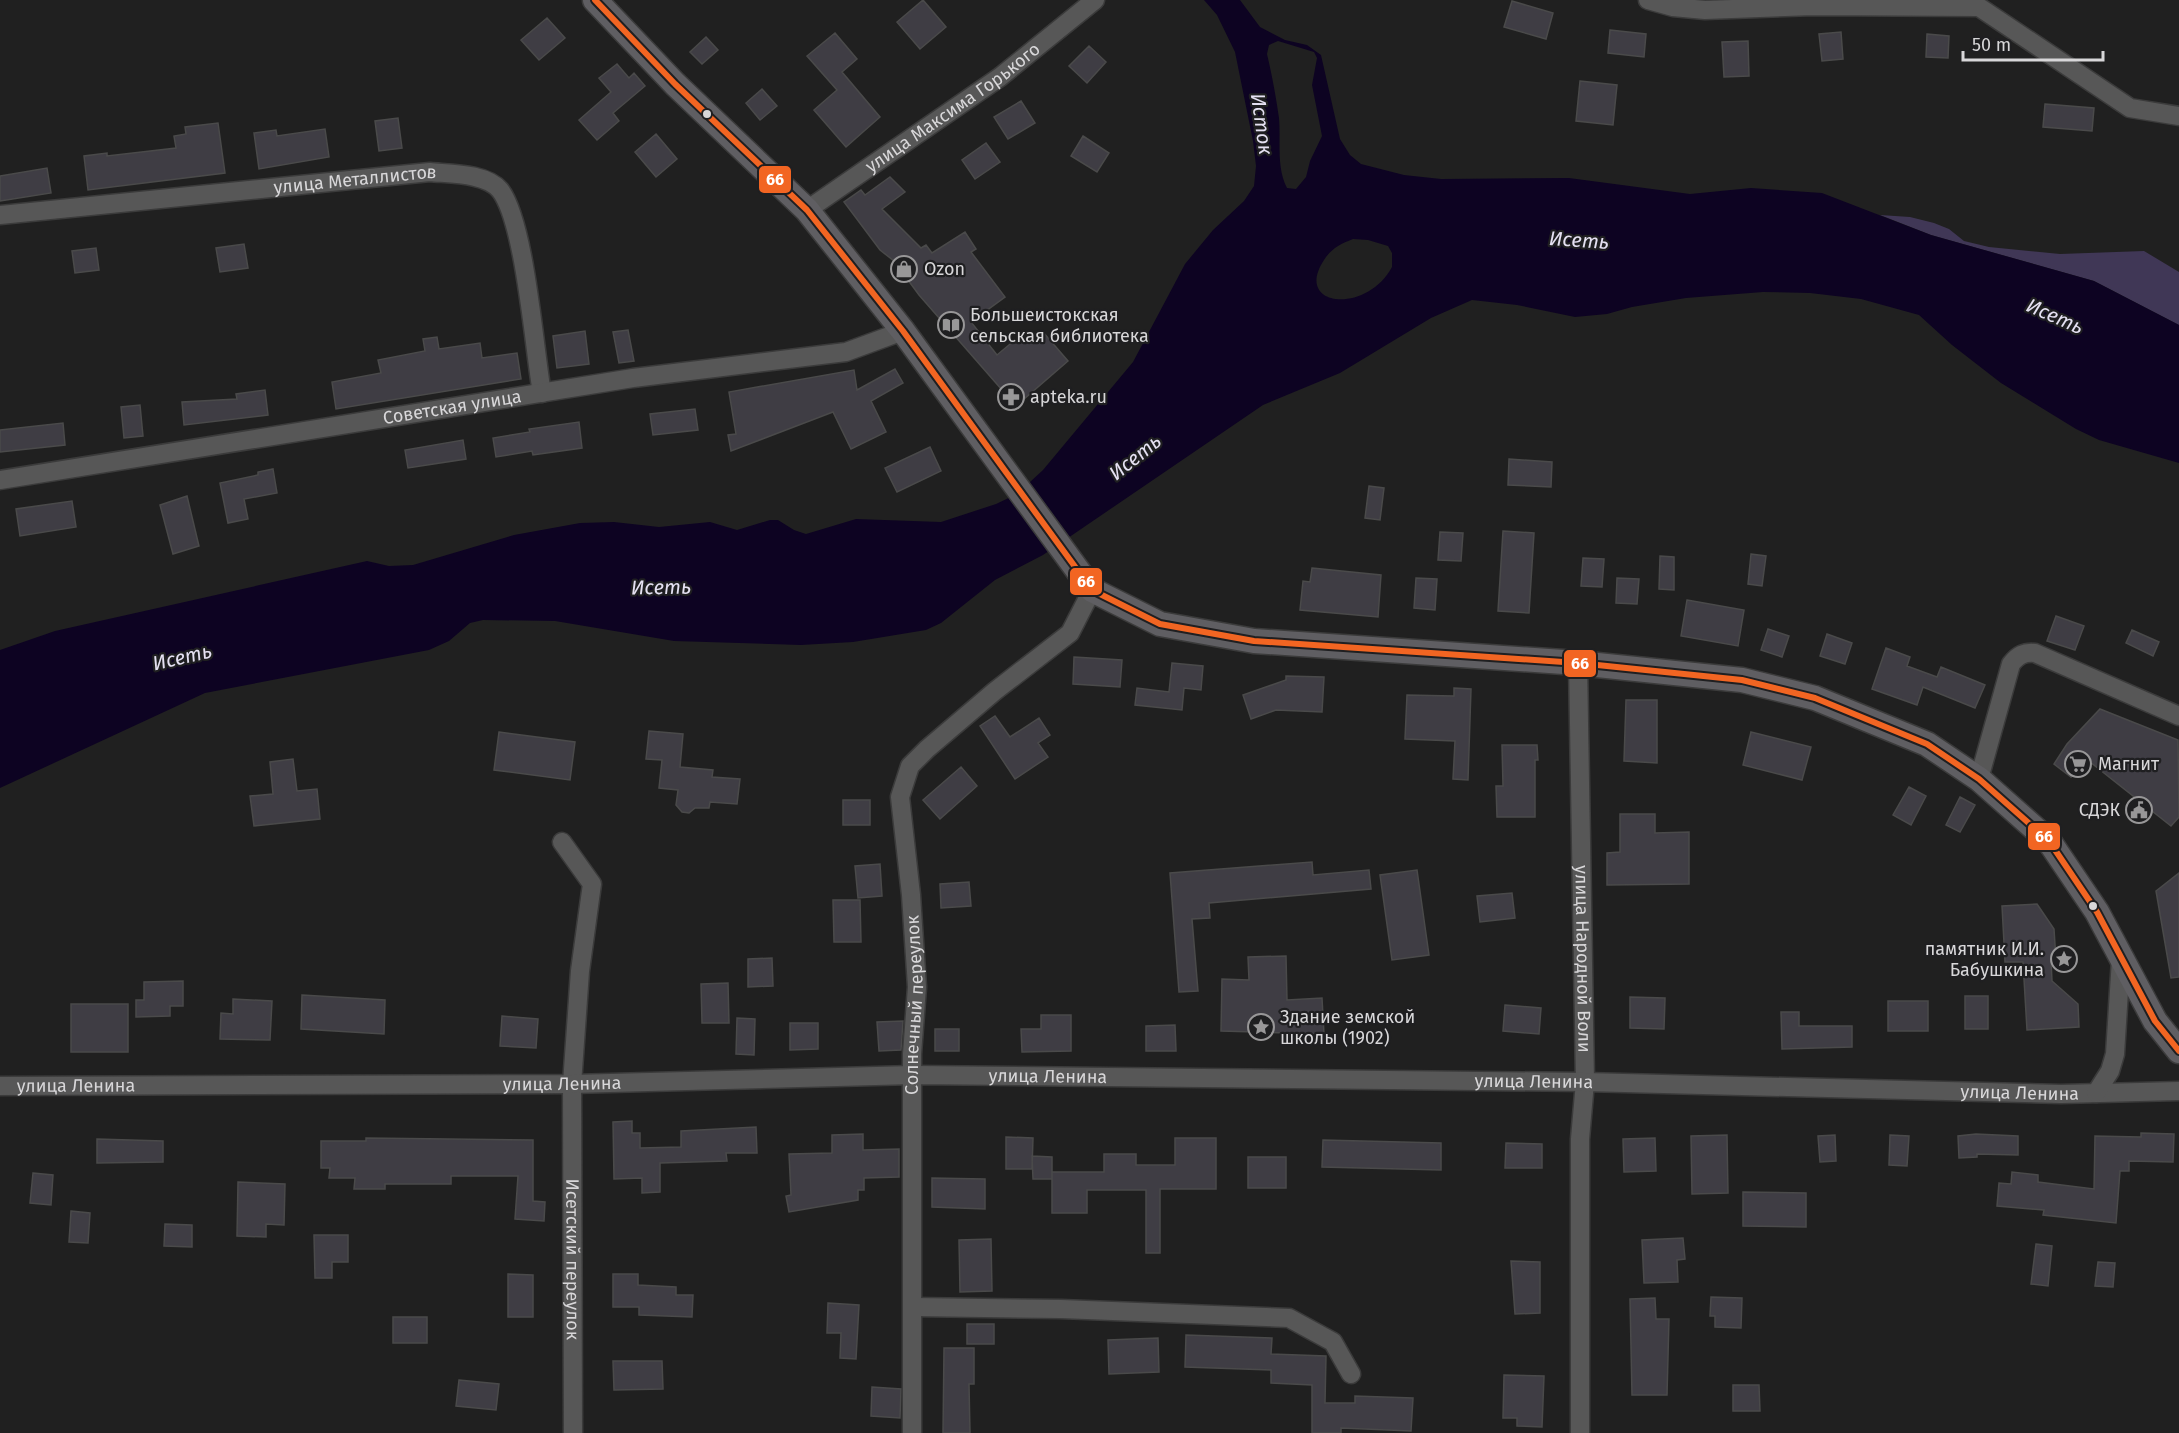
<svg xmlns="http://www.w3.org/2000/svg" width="2179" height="1433" font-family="'Fira Sans',sans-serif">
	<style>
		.green { fill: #403756 }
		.water { fill: #0d0322; fill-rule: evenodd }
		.building { fill: #3f3d44; stroke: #4a4a4a; stroke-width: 1.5 }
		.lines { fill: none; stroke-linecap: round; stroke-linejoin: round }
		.minor-casing { stroke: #3b3b3b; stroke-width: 21 }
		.major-casing { stroke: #3b3b3b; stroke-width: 27 }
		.minor { stroke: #575757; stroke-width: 18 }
		.major { stroke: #5f5e62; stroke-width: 24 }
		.bus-1-casing { stroke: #1f1f21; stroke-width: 10 }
		.bus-1 { stroke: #f26522; stroke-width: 6 }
		.bus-dot { fill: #d8d7d9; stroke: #1f1f21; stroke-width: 2 }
		.labels { text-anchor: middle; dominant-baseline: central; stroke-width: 4.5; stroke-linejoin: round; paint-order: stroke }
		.street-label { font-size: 18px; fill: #d8d7d9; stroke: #1f1f21 }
		.poi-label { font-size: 18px; fill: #d8d7d9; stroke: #1f1f21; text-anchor: start }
		.water-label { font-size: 20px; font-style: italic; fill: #e5e1f2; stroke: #1f1f21 }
		.line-badge { stroke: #1f1f21; stroke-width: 2 }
		.badge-label { font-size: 16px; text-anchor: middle; font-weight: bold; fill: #fff }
	</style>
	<rect width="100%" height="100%" fill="#202020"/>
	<path class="green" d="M1880 215 1910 217 1934 223 1949 229 1964 241 1989 247 2060 254 2144 251 2179 272V325L2094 281 1931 235Z"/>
	<path class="water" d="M1204 0H1240L1260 27 1285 40 1307 45 1321 55 1340 139 1350 155 1361 164 1404 175 1441 179 1569 178 1690 194 1751 188 1822 193 1931 235 2094 281 2179 325V463L2099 440 2076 429 2001 383 1952 345 1919 315 1861 299 1810 293 1763 292 1686 298 1632 307 1607 314 1575 317 1517 305 1472 300 1431 318 1340 373 1263 405 1043 555 995 580 941 623 926 630 853 642 801 645 674 641 555 621 483 620 470 623 449 641 429 650 205 693 0 788V650L55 631 367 561 389 566 413 565 514 535 580 523 614 522 659 527 710 522 737 530 770 520H778L794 530 806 534 856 519 941 522 996 504 1017 494 1043 470 1133 362 1185 264 1213 230 1244 201 1254 186 1256 166 1253 141 1235 52 1217 15ZM1278 41 1314 52 1317 58 1312 85 1322 136 1310 161 1306 177 1296 189 1287 188C1276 167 1281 140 1279 118 1276 97 1272 75 1267 54L1269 45ZM1353 239 1368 240 1388 246 1392 253V267C1366 315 1293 307 1324 260 1331 249 1340 244 1353 239Z"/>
	<path class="building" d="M923 0 946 27 920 49 897 22Z
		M1512 1 1553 13 1546 39 1504 27Z
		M547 18 565 38 539 60 521 40Z
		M1610 30 1646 34 1644 57 1608 53Z
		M1841 32 1843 59 1822 61 1819 34Z
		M835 33 857 59 842 72 880 117 846 147 814 110 837 90 807 56Z
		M1927 34 1949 36 1948 58 1926 57Z
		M706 37 718 50 702 64 690 52Z
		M1748 41 1749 76 1724 77 1722 42Z
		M1089 46 1106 62 1087 83 1069 66Z
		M617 64 629 78 634 73 645 86 613 113 619 121 597 140 579 120 611 92 599 78Z
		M1580 81 1617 85 1613 125 1576 121Z
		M762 89 777 106 760 120 746 103Z
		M1021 101 1035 123 1008 139 994 117Z
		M2045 104 2094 108 2092 131 2043 127Z
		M398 118 402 148 379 151 375 121Z
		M218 123 225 173 88 190 84 156 107 153V156L176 148 174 136 186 134 185 127Z
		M325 129 329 157 259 169 254 133 276 130 277 136Z
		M656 134 677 159 656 177 635 152Z
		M1083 136 1109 153 1097 172 1071 156Z
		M986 143 1000 162 975 179 962 160Z
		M47 168 51 193 0 201V176Z
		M890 177 905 192 882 209 921 248 926 245 932 253 965 232 976 249 971 252 1005 297 971 322 997 355 1022 334 1030 343 1043 332 1068 361 1016 406 919 295 894 261 880 250 844 202 861 190 865 195Z
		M244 244 248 268 220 272 216 248Z
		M96 248 99 270 75 273 72 251Z
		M628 330 634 361 619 363 613 332Z
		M585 331 589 364 557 368 553 336Z
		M437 337 439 349 480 343 482 358 517 353 521 379 336 409 332 382 381 373 378 360 425 351 423 339Z
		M895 369 903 383 871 401 886 432 851 449 833 412 731 451 728 435 736 434 729 392 854 370 857 390Z
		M265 390 268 415 184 425 182 402 237 399 236 394Z
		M140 405 143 436 124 438 121 407Z
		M695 409 698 430 653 435 650 414Z
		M579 422 582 448 533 455 532 451 496 457 493 438 530 432 529 429Z
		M63 423 65 445 0 452V430Z
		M463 440 466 459 408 468 405 450Z
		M930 447 941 471 897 492 885 468Z
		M1509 459 1552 462 1551 487 1508 485Z
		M273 469 277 493 244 499 248 519 228 523 220 483 258 475V472Z
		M1369 486 1384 488 1380 520 1365 518Z
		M187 496 199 546 173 554 160 505Z
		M72 501 76 527 20 536 16 509Z
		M1503 531 1534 533 1529 613 1498 611Z
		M1440 532 1463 533 1461 561 1438 560Z
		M1751 554 1766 556 1762 586 1748 584Z
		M1660 556 1674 557V590L1659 589Z
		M1583 558 1604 559 1602 587 1581 586Z
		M1312 568 1381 575 1378 617 1300 610 1303 581 1310 582Z
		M1416 578 1437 579 1435 610 1414 608Z
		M1617 578 1639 579 1637 604 1616 603Z
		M1687 600 1744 610 1738 646 1681 636Z
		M2056 616 2084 626 2075 650 2047 641Z
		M1768 629 1789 636 1782 657 1761 650Z
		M2132 630 2159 642 2153 656 2126 643Z
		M1827 634 1852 643 1845 664 1820 656Z
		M1886 648 1910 657 1907 666 1937 677 1941 667 1985 685 1975 708 1923 687 1917 705 1872 689Z
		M1074 657 1122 660 1120 687 1073 684Z
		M1172 663 1203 666 1201 690 1184 688 1182 710 1135 705 1137 688 1169 692Z
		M1286 676 1324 677 1322 712 1276 710 1251 719 1243 695 1286 680Z
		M1454 688 1471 689 1468 780 1453 779 1455 741 1405 739 1407 695 1454 696Z
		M1626 700H1657V763L1624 761Z
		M2100 709 2178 740 2179 817 2171 826 2090 762 2071 777 2054 764 2067 744Z
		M995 716 1010 737 1039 718 1050 735 1038 743 1048 757 1015 779 980 726Z
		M649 731 683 734 680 767 713 770 712 777 740 779 737 804 710 802 709 808H695L689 813 682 812 676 805 678 790 659 788 662 760 646 759Z
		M499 732 575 742 570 780 494 770Z
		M1751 732 1811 747 1802 780 1743 765Z
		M1502 745H1537L1538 760H1535V817H1497L1496 786H1503Z
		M293 759 297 791 317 789 320 819 254 826 250 796 273 794 270 762Z
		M961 767 977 786 940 819 923 800Z
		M1909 787 1926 796 1911 825 1893 815Z
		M1960 797 1975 805 1960 832 1946 825Z
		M843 800H870V825H843Z
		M1620 814H1655V833L1689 832V884L1607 885V853L1620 852Z
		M1312 862 1313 875 1369 870 1371 889 1209 903 1210 918 1192 919 1198 991 1179 992 1170 873Z
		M880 864 882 896 858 898 855 866Z
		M1417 870 1429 955 1392 960 1380 875Z
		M2179 873V977L2171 978 2156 891Z
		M969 882 971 906 941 908 940 884Z
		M1512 893 1515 918 1480 922 1477 896Z
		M833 900H860L861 942H834Z
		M2037 904 2054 929 2056 960H2051L2052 981 2078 1004 2079 1027 2027 1030 2023 962H2005L2002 906Z
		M1286 956 1287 1000 1322 998 1324 1034 1221 1031 1222 979 1249 980 1248 957Z
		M772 958 773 986 748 987V959Z
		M183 981V1006H170V1016L136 1017V1000H144V982Z
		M728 983 729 1023H702L701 984Z
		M302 995 385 1000 384 1034 301 1029Z
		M1965 996H1988V1029H1965Z
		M1630 997 1665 998 1664 1029 1630 1028Z
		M233 999 272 1001 270 1040 220 1039 221 1013 233 1014Z
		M1888 1001H1928V1031H1888Z
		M71 1004H128V1052H71Z
		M1505 1005 1541 1008 1539 1034 1503 1031Z
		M1781 1012H1799V1026H1852V1047L1782 1049Z
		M1041 1015H1071V1051L1022 1052 1021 1029H1041Z
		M502 1016 538 1019 536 1048 500 1046Z
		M737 1018 755 1019 754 1055 736 1054Z
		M903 1021 901 1050 879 1051 877 1022Z
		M790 1023H818V1049L790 1050Z
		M1175 1025 1176 1051H1146V1026Z
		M935 1029H959V1051H935Z
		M632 1121V1133H640V1148L681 1147V1131L756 1127 757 1153H726L727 1161 660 1163V1192L642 1193V1178L614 1179 613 1122Z
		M2141 1133 2174 1134 2173 1162 2129 1161V1171H2120L2116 1223 2043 1215 2044 1210 1997 1206 1999 1183 2011 1184 2012 1172 2038 1175V1182L2094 1189 2095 1136 2141 1137Z
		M863 1134V1150L899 1149V1177L864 1178V1190H858V1200L789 1212 786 1196 791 1195 789 1154 832 1153V1135Z
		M1976 1134 2018 1136V1155L1977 1154V1157L1959 1158 1958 1136Z
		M1727 1135 1728 1193 1692 1194 1691 1136Z
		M1835 1135 1836 1161 1820 1162 1818 1136Z
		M1890 1135 1909 1136 1907 1166 1889 1165Z
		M1006 1137 1033 1138 1032 1169H1006Z
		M366 1138 533 1140V1201L545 1202 544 1221 515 1219 518 1176H451V1184H385V1189H354L355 1178H329L330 1168H321V1141H366Z
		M1175 1138H1216V1189H1160V1253H1146V1190H1087V1213H1052V1172H1104V1154H1136V1165H1175Z
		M1655 1138 1656 1171 1624 1172 1623 1139Z
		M97 1139 163 1141V1162L97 1163Z
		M1323 1140 1441 1143V1170L1322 1167Z
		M1506 1143 1542 1144V1168H1505Z
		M1032 1156 1052 1157V1179H1033Z
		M1248 1157H1286V1188H1248Z
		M33 1173 53 1175 51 1205 30 1203Z
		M932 1178 985 1179V1209L932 1207Z
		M238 1182 285 1184 284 1225 266 1224V1237L237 1236Z
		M1743 1192 1806 1193V1227L1743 1226Z
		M71 1211 90 1213 88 1243 69 1242Z
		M165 1224 192 1225V1247L164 1246Z
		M314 1235H348V1262H332V1278H315Z
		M1683 1238 1685 1259 1677 1260 1678 1282 1644 1283 1642 1240Z
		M991 1239 992 1291 960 1292 959 1240Z
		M2036 1244 2052 1246 2048 1286 2031 1284Z
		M1511 1261 1540 1262V1313L1515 1314Z
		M2098 1262 2115 1263 2113 1287 2095 1286Z
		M508 1274 533 1275V1317H508Z
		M613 1274H638V1285L676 1287V1295H693L692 1317 639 1315V1307H613Z
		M1711 1297 1742 1298 1741 1328 1715 1327V1316H1710Z
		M1655 1298 1656 1319H1669L1667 1395H1632L1630 1299Z
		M828 1303 859 1305 856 1359 840 1358 841 1333H827Z
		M393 1317H427V1343H393Z
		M967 1324H994V1344H967Z
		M1186 1335 1272 1338 1271 1354 1326 1356 1325 1403H1355V1396L1413 1398 1411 1431 1341 1428V1433H1312V1385L1271 1383V1370L1185 1367Z
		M1158 1338 1159 1372 1109 1374 1108 1340Z
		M944 1348H974V1384H969L970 1433H943Z
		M613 1361H662L663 1389 614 1390Z
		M1504 1375 1544 1376 1542 1427 1517 1426V1418H1503Z
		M459 1380 499 1384 496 1410 456 1406Z
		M1733 1385H1759L1760 1411H1733Z
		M872 1387 901 1389 900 1418 871 1416Z"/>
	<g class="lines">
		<defs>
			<g id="minor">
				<path d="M1648 0 1673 7 1705 10 1814 6 1979 7 2130 108 2179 116"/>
				<path id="s1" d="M807 210 1000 77 1095 0"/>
				<path id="s2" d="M0 215 430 172C450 174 486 173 500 190 525 222 534 348 542 393"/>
				<path id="s3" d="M0 480 633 378 846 352 903 331"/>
				<path id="s4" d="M1578 663 1585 1082 1580 1139V1433"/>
				<path d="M1979 779 2011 664C2018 655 2024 652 2035 653L2179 716"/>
				<path id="s5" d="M562 842 592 884 580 971 572 1084 573 1433"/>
				<path id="s6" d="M0 1086 572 1084 913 1075 1585 1082 2061 1094 2179 1091"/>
				<path d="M2096 1093 2110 1071 2115 1054 2121 959"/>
				<path d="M914 1307 1061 1309 1289 1318 1333 1342 1351 1374"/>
				<path id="s7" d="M912 1433V1054L917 987 911 895 900 797 910 766 927 749 995 691 1070 633 1092 590"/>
			</g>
			<path id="major" d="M595 0 675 84 807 210 903 331 1092 590 1160 624 1254 641 1578 663 1742 680 1815 698 1927 744 1979 779 2049 841 2097 912 2155 1021 2179 1051"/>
		</defs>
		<use href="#minor" class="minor-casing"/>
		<use href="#major" class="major-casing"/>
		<use href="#minor" class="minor"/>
		<use href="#major" class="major"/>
		<defs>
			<path id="bus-1" d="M595 0 675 84 807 210 903 331 1092 590 1160 624 1254 641 1578 663 1742 680 1815 698 1927 744 1979 779 2049 841 2097 912 2155 1021 2179 1051"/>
		</defs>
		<use href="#bus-1" class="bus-1-casing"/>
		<use href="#bus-1" class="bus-1"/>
	</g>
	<defs>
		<symbol id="shop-ring" viewBox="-11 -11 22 22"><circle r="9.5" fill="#1f1f21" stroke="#989798" stroke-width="1.5"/><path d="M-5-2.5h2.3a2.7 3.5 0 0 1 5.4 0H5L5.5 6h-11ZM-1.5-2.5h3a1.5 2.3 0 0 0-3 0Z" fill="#989798"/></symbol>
		<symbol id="library-ring" viewBox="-11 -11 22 22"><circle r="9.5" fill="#1f1f21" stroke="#989798" stroke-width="1.5"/><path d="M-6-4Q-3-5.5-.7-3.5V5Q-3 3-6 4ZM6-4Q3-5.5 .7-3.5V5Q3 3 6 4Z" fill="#989798"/></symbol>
		<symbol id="pharmacy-ring" viewBox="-11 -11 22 22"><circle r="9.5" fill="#1f1f21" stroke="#989798" stroke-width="1.5"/><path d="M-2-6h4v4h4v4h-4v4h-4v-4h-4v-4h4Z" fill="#989798"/></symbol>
		<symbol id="supermarket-ring" viewBox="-11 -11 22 22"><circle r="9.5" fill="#1f1f21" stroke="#989798" stroke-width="1.5"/><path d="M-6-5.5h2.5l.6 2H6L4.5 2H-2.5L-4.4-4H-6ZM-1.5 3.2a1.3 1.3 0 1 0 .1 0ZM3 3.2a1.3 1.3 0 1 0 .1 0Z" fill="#989798"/></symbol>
		<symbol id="civic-ring" viewBox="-11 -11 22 22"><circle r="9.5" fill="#1f1f21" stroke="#989798" stroke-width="1.5"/><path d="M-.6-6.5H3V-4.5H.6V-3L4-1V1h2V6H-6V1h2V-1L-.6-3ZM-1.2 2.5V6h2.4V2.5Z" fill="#989798"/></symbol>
		<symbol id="sight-ring" viewBox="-11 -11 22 22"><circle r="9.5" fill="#1f1f21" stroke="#989798" stroke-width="1.5"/><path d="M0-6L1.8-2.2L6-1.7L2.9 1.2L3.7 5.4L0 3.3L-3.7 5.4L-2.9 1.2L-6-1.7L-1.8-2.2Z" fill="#989798"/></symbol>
	</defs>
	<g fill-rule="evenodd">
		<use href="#shop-ring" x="889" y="254" width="30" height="30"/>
		<use href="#library-ring" x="936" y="310" width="30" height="30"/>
		<use href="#pharmacy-ring" x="996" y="382" width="30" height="30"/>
		<use href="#supermarket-ring" x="2063" y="749" width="30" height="30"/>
		<use href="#civic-ring" x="2124" y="795" width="30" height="30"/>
		<use href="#sight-ring" x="2049" y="944" width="30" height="30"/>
		<use href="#sight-ring" x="1246" y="1012" width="30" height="30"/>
	</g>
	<g class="bus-dot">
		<circle cx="707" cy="114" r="5"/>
		<circle cx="2093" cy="906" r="5"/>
	</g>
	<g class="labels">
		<g class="street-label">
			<text stroke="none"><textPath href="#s1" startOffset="178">улица Максима Горького</textPath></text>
			<text stroke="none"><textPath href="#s2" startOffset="357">улица Металлистов</textPath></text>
			<text stroke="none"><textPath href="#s3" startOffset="458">Советская улица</textPath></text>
			<text stroke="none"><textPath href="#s4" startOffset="296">улица Народной Воли</textPath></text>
			<text stroke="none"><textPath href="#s7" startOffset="428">Солнечный переулок</textPath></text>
			<text stroke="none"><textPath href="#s6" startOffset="1048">улица Ленина</textPath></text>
			<text stroke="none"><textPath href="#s6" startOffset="1534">улица Ленина</textPath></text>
			<text stroke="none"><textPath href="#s6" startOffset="562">улица Ленина</textPath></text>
			<text stroke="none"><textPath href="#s6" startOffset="76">улица Ленина</textPath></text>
			<text stroke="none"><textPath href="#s6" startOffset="2020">улица Ленина</textPath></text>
			<text stroke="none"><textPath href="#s5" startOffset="428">Исетский переулок</textPath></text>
		</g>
		<g class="poi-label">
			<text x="924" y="269">Ozon</text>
			<text x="970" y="315">Большеистокская<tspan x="970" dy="21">сельская библиотека</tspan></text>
			<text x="1030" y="397">apteka.ru</text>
			<text x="2098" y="764">Магнит</text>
			<text x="2120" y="810" text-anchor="end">СДЭК</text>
			<text x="2044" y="949" text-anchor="end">памятник И.И.<tspan x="2044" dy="21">Бабушкина</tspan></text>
			<text x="1280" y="1017">Здание земской<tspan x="1280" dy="21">школы (1902)</tspan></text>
		</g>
		<g class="water-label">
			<text transform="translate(1262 124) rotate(82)">Исток</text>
			<text transform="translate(1579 240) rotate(4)">Исеть</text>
			<text transform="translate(2055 316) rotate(24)">Исеть</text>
			<text transform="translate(1135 457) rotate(-39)">Исеть</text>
			<text transform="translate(661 587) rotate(-1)">Исеть</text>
			<text transform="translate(182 657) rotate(-13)">Исеть</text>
		</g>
	</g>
	<g class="line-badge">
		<rect x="758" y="165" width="34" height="29" rx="6" fill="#f26522"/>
		<rect x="1069" y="567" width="34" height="29" rx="6" fill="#f26522"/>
		<rect x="1563" y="649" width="34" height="29" rx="6" fill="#f26522"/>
		<rect x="2027" y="822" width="34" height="29" rx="6" fill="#f26522"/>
	</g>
	<g class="badge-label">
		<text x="775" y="185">66</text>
		<text x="1086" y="587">66</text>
		<text x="1580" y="669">66</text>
		<text x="2044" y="842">66</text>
	</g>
	<path d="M1963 51v9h140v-9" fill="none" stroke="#d8d7d9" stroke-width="3"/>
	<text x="1972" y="51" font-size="18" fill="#d8d7d9" stroke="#1f1f21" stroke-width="4.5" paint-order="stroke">50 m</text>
</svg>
